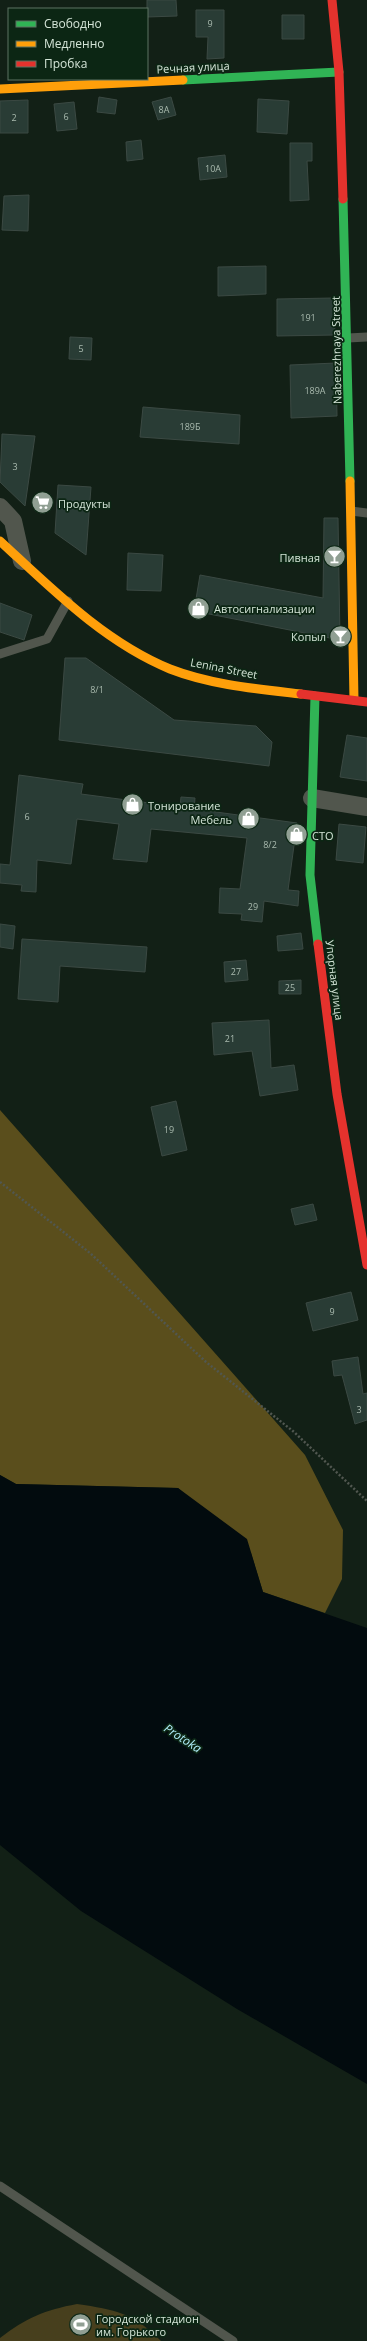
<svg xmlns="http://www.w3.org/2000/svg" width="367" height="2341" font-family="'Open Sans',sans-serif">
	<style>
		.green { fill: #473f1d }
		.forest { fill: #5a4e1c }
		.water { fill: #020b0e }
		.building { fill: #293c35; stroke: #3b4943 }
		.lines { fill: none; stroke-linecap: round; stroke-linejoin: round }
		.path { stroke: #515750; stroke-width: 2.5; stroke-dasharray: 2 2; stroke-linecap: butt }
		.lane { stroke: #51564d; stroke-width: 9 }
		.street { stroke: #51564d; stroke-width: 18 }
		.fast { stroke: #30b455; stroke-width: 9 }
		.slow { stroke: #ff9f0a; stroke-width: 9 }
		.jam { stroke: #e5322d; stroke-width: 9 }
		.labels { text-anchor: middle; dominant-baseline: central; stroke-width: 3.5; stroke-linejoin: round; paint-order: stroke }
		.number-label { font-size: 9px; fill: #a9baae }
		.street-label { font-size: 11px; fill: #d4e4d7; stroke: #0c2614 }
		.poi-label { font-size: 11px; fill: #d4e4d7; stroke: #0c2614; text-anchor: start }
		.water-label { font-size: 12px; font-style: italic; fill: #b0edf9; stroke: #0c2614 }
	</style>
	<rect width="100%" height="100%" fill="#122016"/>
	<path class="green" d="M77 2304C116 2310 132 2312 161 2341H0V2338C26 2318 45 2310 77 2304Z"/>
	<path class="forest" d="M0 1110 305 1455 343 1530 342 1579 325 1613 263 1592 251 1553 178 1488 16 1484 0 1475Z"/>
	<path class="water" d="M0 1475 16 1484 178 1488 247 1539 263 1592 367 1628V2084L237 2009 81 1911 0 1845Z"/>
	<path class="building" d="M147 0H176L177 16 147 17Z
		M196 10H224V58L207 59 208 37H196Z
		M282 15H304V39H282Z
		M99 97 117 100 115 114 97 112Z
		M171 97 176 115 158 120 152 102Z
		M258 99 289 101 287 134 257 132Z
		M28 100V133H0V101Z
		M74 102 77 129 57 131 54 104Z
		M141 140 143 159 127 161 126 142Z
		M290 143H312V161H307L309 200 290 201Z
		M225 155 227 177 200 180 198 158Z
		M29 195 28 231 2 230 4 196Z
		M266 266V294L218 296V267Z
		M334 298 335 335 277 336V299Z
		M70 337 92 338 91 360 69 359Z
		M336 363 337 416 291 418 290 365Z
		M143 407 240 415 239 444 140 437Z
		M2 434 35 436 25 506 0 482Z
		M58 485 91 487 86 555 55 533Z
		M324 518H338L340 640 194 611 200 575 323 598Z
		M128 553 163 555 161 591 127 590Z
		M0 603 32 615 24 640 0 632Z
		M65 658H86L174 720 256 726 272 742 269 766 59 740Z
		M347 735 367 738V781L340 777Z
		M19 775 83 784 81 794 180 807 181 797 195 798 194 809 297 823 288 890 299 891 298 906 264 901 262 922 241 920 242 914 219 913 220 888 240 889 247 838 151 829 147 862 113 859 119 824 77 819 71 864 37 860 36 892 21 891 22 885 0 883V864L10 865Z
		M339 824 366 827 363 863 336 860Z
		M0 924 15 926 13 949 0 947Z
		M301 933 303 949 278 951 277 936Z
		M22 939 147 947 145 972 60 966 58 1002 18 999Z
		M246 960 248 980 225 982 224 962Z
		M301 980V994H279V981Z
		M269 1020 271 1068 294 1065 298 1090 260 1096 252 1051 214 1055 212 1023Z
		M176 1101 187 1150 162 1156 151 1107Z
		M313 1204 317 1220 295 1225 291 1209Z
		M351 1292 358 1320 313 1331 306 1303Z
		M358 1357 363 1394 367 1393V1420L355 1424 342 1375 334 1376 332 1361Z"/>
	<g class="lines">
		<path class="path" d="M0 1182 90 1253 206 1362 294 1432 367 1501"/>
		<path class="lane" d="M348 338 367 337
			M351 511 367 513
			M0 654 47 639 68 601
			M0 2186 233 2341"/>
		<path class="street" d="M0 507 13 521 22 561
			M312 798 367 807"/>
		<path class="fast" d="M183 80 339 72
			M343 199 350 481
			M315 696 310 875 318 944"/>
		<path class="slow" d="M0 89 183 80
			M350 481 354 700
			M0 541C51 588 104 642 170 669 211 685 258 689 301 694"/>
		<path class="jam" d="M332 0 339 72 343 199
			M301 694 367 702
			M318 944 337 1094 367 1265"/>
	</g>
	<defs>
		<symbol id="supermarket-disc" viewBox="-11 -11 22 22"><circle r="9.5" fill="#909f93" stroke="#0c2614"/><path d="M-6-5.5h2.5l.6 2H6L4.5 2H-2.5L-4.4-4H-6ZM-1.5 3.2a1.3 1.3 0 1 0 .1 0ZM3 3.2a1.3 1.3 0 1 0 .1 0Z" fill="#fff"/></symbol>
		<symbol id="bar-disc" viewBox="-11 -11 22 22"><circle r="9.5" fill="#909f93" stroke="#0c2614"/><path d="M-6-5H6L.8 .8V4.5H3.5V6h-7V4.5H-.8V.8Z" fill="#fff"/></symbol>
		<symbol id="shop-disc" viewBox="-11 -11 22 22"><circle r="9.5" fill="#909f93" stroke="#0c2614"/><path d="M-5-2.5h2.3a2.7 3.5 0 0 1 5.4 0H5L5.5 6h-11ZM-1.5-2.5h3a1.5 2.3 0 0 0-3 0Z" fill="#fff"/></symbol>
		<symbol id="stadium-disc" viewBox="-11 -11 22 22"><circle r="9.5" fill="#909f93" stroke="#0c2614"/><path d="M0-5a6.5 5 0 1 0 0 10a6.5 5 0 1 0 0-10ZM-3.5-1.8h7v3.6h-7Z" fill="#fff"/></symbol>
	</defs>
	<g fill-rule="evenodd">
		<use href="#supermarket-disc" x="30" y="490" width="25" height="25"/>
		<use href="#bar-disc" x="322" y="544" width="25" height="25"/>
		<use href="#shop-disc" x="186" y="596" width="25" height="25"/>
		<use href="#bar-disc" x="328" y="624" width="25" height="25"/>
		<use href="#shop-disc" x="120" y="792" width="25" height="25"/>
		<use href="#shop-disc" x="236" y="806" width="25" height="25"/>
		<use href="#shop-disc" x="284" y="822" width="25" height="25"/>
		<use href="#stadium-disc" x="68" y="2312" width="25" height="25"/>
	</g>
	<g class="labels">
		<g class="number-label">
			<text x="210" y="23">9</text>
			<text x="164" y="109">8А</text>
			<text x="66" y="116">6</text>
			<text x="14" y="117">2</text>
			<text x="213" y="168">10А</text>
			<text x="308" y="317">191</text>
			<text x="81" y="348">5</text>
			<text x="315" y="390">189А</text>
			<text x="190" y="426">189Б</text>
			<text x="15" y="466">3</text>
			<text x="97" y="689">8/1</text>
			<text x="27" y="816">6</text>
			<text x="270" y="844">8/2</text>
			<text x="253" y="906">29</text>
			<text x="236" y="971">27</text>
			<text x="290" y="987">25</text>
			<text x="230" y="1038">21</text>
			<text x="169" y="1129">19</text>
			<text x="332" y="1311">9</text>
			<text x="359" y="1409">3</text>
		</g>
		<g class="street-label">
			<text transform="translate(193 67) rotate(-3)">Речная улица</text>
			<text transform="translate(336 350) rotate(-91)">Naberezhnaya Street</text>
			<text transform="translate(224 668) rotate(11)">Lenina Street</text>
			<text transform="translate(335 980) rotate(83)">Упорная улица</text>
		</g>
		<g class="poi-label">
			<text x="58" y="503">Продукты</text>
			<text x="320" y="557" text-anchor="end">Пивная</text>
			<text x="214" y="608">Автосигнализации</text>
			<text x="326" y="636" text-anchor="end">Копыл</text>
			<text x="148" y="805">Тонирование</text>
			<text x="232" y="819" text-anchor="end">Мебель</text>
			<text x="312" y="835">СТО</text>
			<text x="96" y="2318">Городской cтадион<tspan x="96" dy="13">им. Горького</tspan></text>
		</g>
		<g class="water-label">
			<text transform="translate(183 1738) rotate(33)">Protoka</text>
		</g>
	</g>
	<rect x="8" y="8" width="140" height="72" fill="#0c2614" stroke="#5c7262"/>
	<rect x="16" y="21" width="20" height="6" fill="#30b455" stroke="#5c7262"/>
	<text x="44" y="28" font-size="12" fill="#d4e4d7">Свободно</text>
	<rect x="16" y="41" width="20" height="6" fill="#ff9f0a" stroke="#5c7262"/>
	<text x="44" y="48" font-size="12" fill="#d4e4d7">Медленно</text>
	<rect x="16" y="61" width="20" height="6" fill="#e5322d" stroke="#5c7262"/>
	<text x="44" y="68" font-size="12" fill="#d4e4d7">Пробка</text>
</svg>
